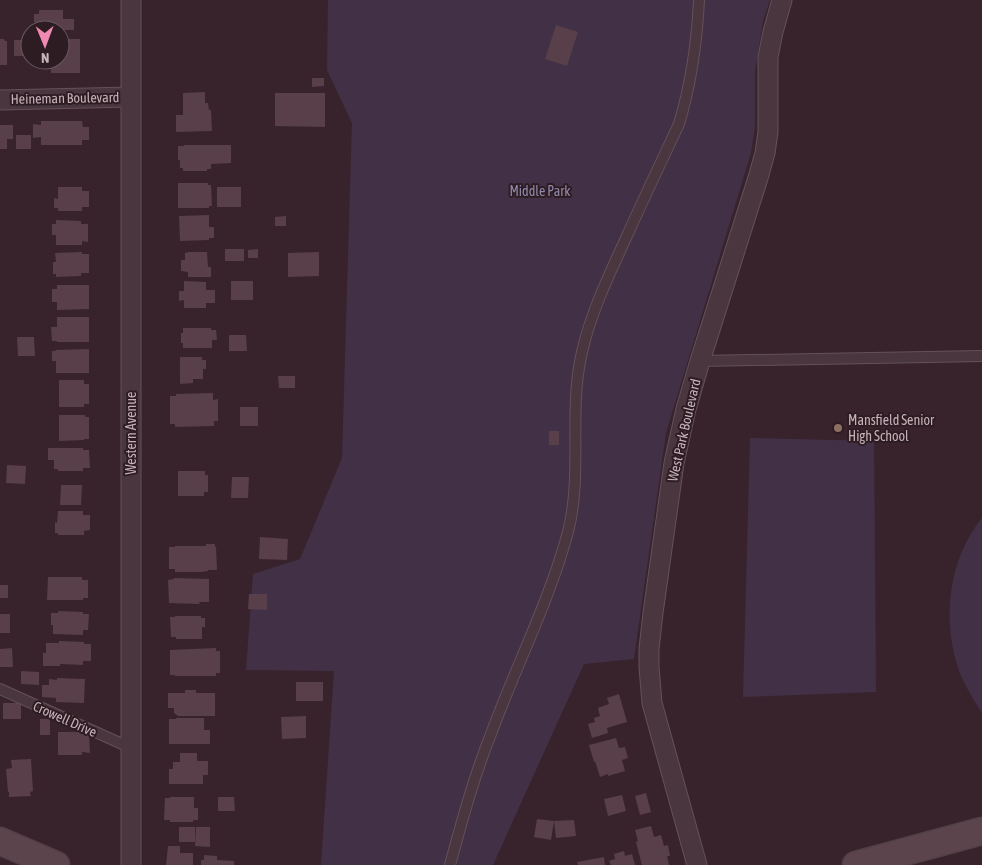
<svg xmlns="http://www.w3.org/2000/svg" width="982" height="865" font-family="'Asap Condensed',sans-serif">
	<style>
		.green { fill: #423046 }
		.building { fill: #583f4a }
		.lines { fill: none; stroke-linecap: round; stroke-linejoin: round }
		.service-casing { stroke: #645159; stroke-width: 12 }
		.minor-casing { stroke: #645159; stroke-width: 21 }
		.secondary-casing { stroke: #524047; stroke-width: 29 }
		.service { stroke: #49363e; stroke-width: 10 }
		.minor { stroke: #49363e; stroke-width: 19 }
		.secondary { stroke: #5c444d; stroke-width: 26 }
		.education-dot { fill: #8d6e63; stroke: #2e1c23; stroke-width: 2 }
		.labels { text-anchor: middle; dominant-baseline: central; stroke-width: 4; stroke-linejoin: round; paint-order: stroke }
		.street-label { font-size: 14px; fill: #c5b1b9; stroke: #2e1c23 }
		.park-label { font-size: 14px; fill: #8f88a9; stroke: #2e1c23 }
		.poi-label { font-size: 14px; fill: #c5b1b9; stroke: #2e1c23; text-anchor: start }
	</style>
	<rect width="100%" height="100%" fill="#38232c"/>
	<path class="green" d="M328 0H770L763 21 755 72V126L751 153 666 433 634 659 584 664 493 865H321L334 671 246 670 253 574 300 559 342 458 352 123 327 70Z
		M750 438 874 441 876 692 743 697Z
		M982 518V713C974 701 967 689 961 676 941 625 947 561 982 518Z"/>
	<path class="building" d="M39 10H63V19H74V30H41V22H34V14H39Z
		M556 25 578 32 567 66 545 59Z
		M0 39H4L5 41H7V65H0Z
		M60 39H80V73H51V60H60Z
		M14 40H30V56H14Z
		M312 78H324V86L312 87Z
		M205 92V103H208L209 110H211L212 131 176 132V115H183V93Z
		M275 93H325V127L275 126Z
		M41 121H82L83 127H89V140H82V145H41V137L33 138V124L41 125Z
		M0 125H13V139H7V149H0Z
		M16 135H31V149H16Z
		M184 145H231V163L211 164V169H207V171H183V168H180V160H178V146H184Z
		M178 183H208V185H211L212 206H209V208H178Z
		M58 187H82V191H89V207H82V211H58V208H54V198L58 199Z
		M217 187H241V207H217Z
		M209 215V227H214V238H209V240L180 241 179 216Z
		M286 216V226H275V217Z
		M56 220 81 221V224H88V242L82 241V245H56V235H52V224H56Z
		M225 249H244V261H225Z
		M258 249V258H248V250Z
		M82 252V254H89V273H81V276L56 277V274H53V262H56L55 253Z
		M189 252H207L208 267H211V277H188V272L181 271V260H185V253Z
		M319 252V276L288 277V253Z
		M184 281 206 282V290H215V303H206V308H184V300L179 301V291H184Z
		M231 281H253V300H231Z
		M57 285H89V309L57 310V302H52V289H57Z
		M57 317H89V342H57V341H52L51 327H57Z
		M183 328H211V330H216L217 340H212V348H183V343H181V333H183Z
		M229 335H246L247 351H229Z
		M17 337H34L35 356H18Z
		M89 349V373H56V361H52V351H56L55 350Z
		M180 357H202V360H206V369H203V379H193V383L180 384Z
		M278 376H295V388H279Z
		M59 380H84V384H89V404H84V407H59Z
		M213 393V400L218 399V421H214V426L175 427V424H170V396H176V394Z
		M240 407H258V426H240Z
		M59 415H85V417H89V439H84V440L59 441Z
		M549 431H559V445H549Z
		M48 448H83V450H89L90 468H83V471H58V469H54V460H48Z
		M7 465 26 466 25 484 6 483Z
		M178 471H205V475H208V492H204V496H178Z
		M232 477H249L248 498H231Z
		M61 485H82L81 505H60Z
		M58 511H83V515H90V530L84 531V535H58V533H55V522L57 523Z
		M260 537 288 539 287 560 259 559Z
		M206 544H215V547H216L217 570H208V571L201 572H175V569H169V547H175V546H206Z
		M48 577H82V580H88V598H83V600H47Z
		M174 578 209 579V602H199L200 604 169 603 168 580 174 579Z
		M0 585H8V598H0Z
		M249 594H267V610L248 609Z
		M58 611 83 612V614H89L88 630H83V635L53 634V625H51V613H58Z
		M0 614H10V633H0Z
		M175 616H201V618H205V627H202V639H176V637H171L170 617H175Z
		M59 641 84 642V644H91V661H83V665L60 664V666H43V653H46V643H59Z
		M12 648 13 667H0V649Z
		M216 648V651H220V673H216V676H175V675H170V650Z
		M21 671 39 672V685L21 684Z
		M57 678 85 679 84 703 56 702V698L42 697V685H49V679L57 680Z
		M296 682H323V701H296Z
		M185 690H196V693H215V716H178L174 713V708H168V693H185Z
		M619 694 627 722 607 728 608 733 592 738 588 724 595 722 594 718 600 716 598 708 609 704 607 698Z
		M3 703H21V719H3Z
		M306 716V738L282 739 281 717Z
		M176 718H204V730H210V744H169V719H176Z
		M40 719H50V735H40Z
		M58 732H82V734H89L90 753 82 752V755H58Z
		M616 738 619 748 625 747 628 758 622 760 625 771 608 776V774L600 777 595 761 594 762 589 745Z
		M180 753H197V761H208V775H203V784H169V769H173V762H180Z
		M31 759 33 791 30 792 31 796 9 797V792H8L6 769 12 768 11 760Z
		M646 793 651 812 640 815 635 796Z
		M622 795 626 811 608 816 604 799Z
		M170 797H194V808H198V820H193V822H170V820H164L165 798H170Z
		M218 797H234L235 811H218Z
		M537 819 554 821 551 840 534 837Z
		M574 820 576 836 556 838 554 821Z
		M651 826 654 837 661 835 664 846 668 845 670 856H667L669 865H642L636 842 638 841 635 830Z
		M179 827H195V842H179Z
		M196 827H210V847L195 846Z
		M168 846H180V853H193V865H166Z
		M624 851 625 856 632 854 635 865H611L609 861 615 859 614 854Z
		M204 855 217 856V860L234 861V865H201V860H204Z
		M604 857 605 865H578L577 862Z"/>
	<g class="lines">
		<defs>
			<path id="service" d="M700 361 982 356
				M0 689 131 748
				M450 865C462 821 474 776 491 734 516 666 549 602 568 532 583 473 568 411 582 352 591 312 609 275 626 238 643 200 661 162 679 124 691 84 697 42 699 0"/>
			<path id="minor" d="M0 100 131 97
				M131 865V0
				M697 865 652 703 649 667V649L653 613 674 463 686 409 700 361 758 178 765 153 768 132V57L773 32 782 0"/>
			<path id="secondary" d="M0 841 56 865
				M856 865 982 831"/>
		</defs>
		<use href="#service" class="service-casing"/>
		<use href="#minor" class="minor-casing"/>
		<use href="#secondary" class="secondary-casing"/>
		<use href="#service" class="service"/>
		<use href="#minor" class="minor"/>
		<use href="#secondary" class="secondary"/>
	</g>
	<circle class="education-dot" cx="838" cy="428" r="5"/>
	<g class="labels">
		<g class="street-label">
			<text transform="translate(65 98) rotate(-1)">Heineman Boulevard</text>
			<text transform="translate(684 430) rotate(-77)">West Park Boulevard</text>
			<text transform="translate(131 433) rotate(-90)">Western Avenue</text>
			<text transform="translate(65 719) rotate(24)">Crowell Drive</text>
		</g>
		<g class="park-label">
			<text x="540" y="191">Middle Park</text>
		</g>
		<g class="poi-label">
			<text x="848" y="420">Mansfield Senior<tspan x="848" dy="16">High School</tspan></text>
		</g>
	</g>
	<g transform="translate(45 45) rotate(179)"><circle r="24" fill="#2e1c23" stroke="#6a585f"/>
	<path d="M0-4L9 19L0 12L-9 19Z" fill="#f18ab3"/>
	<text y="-8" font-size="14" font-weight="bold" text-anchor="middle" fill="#c5b1b9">N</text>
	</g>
</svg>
